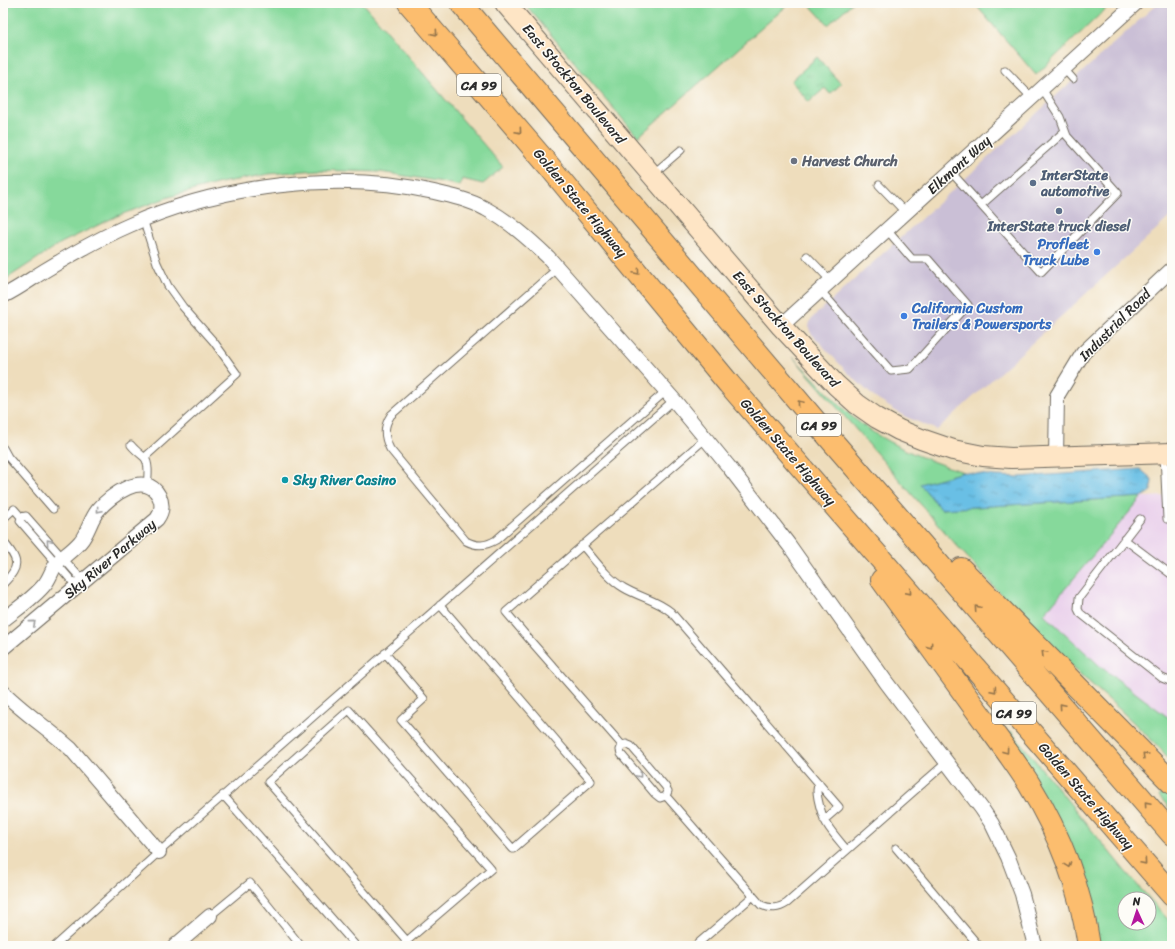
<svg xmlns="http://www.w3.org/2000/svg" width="1175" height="949" font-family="Sriracha,sans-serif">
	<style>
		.built { fill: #ead1ec }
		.industrial { fill: #cabfd6 }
		.green { fill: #86d99b; stroke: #588263; fill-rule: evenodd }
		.park { fill: url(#park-tufts); stroke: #588263 }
		.water { fill: url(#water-ripples); stroke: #4a7588 }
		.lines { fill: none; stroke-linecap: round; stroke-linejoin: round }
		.lane-casing { stroke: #6f695e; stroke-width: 9 }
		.street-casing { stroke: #6f695e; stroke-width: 16 }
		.secondary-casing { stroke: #6f695e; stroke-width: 22 }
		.highway-casing { stroke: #6f695e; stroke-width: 24 }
		.lane { stroke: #fff; stroke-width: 7 }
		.street { stroke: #fff; stroke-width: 14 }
		.secondary { stroke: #fee5c5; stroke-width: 20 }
		.highway { stroke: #fcbd6e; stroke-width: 22 }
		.oneway { stroke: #94744c }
		.oneway2 { stroke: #a0a0a0 }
		.worship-dot { fill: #6b7280; stroke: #fdfcf7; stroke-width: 1.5 }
		.service-dot { fill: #5c6f8a; stroke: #fdfcf7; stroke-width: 1.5 }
		.shop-dot { fill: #3f7fe0; stroke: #fdfcf7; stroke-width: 1.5 }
		.culture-dot { fill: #0f9aa8; stroke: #fdfcf7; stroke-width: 1.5 }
		.labels { text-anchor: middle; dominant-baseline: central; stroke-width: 3; stroke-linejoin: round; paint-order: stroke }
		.shield { fill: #fdfcf7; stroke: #6a6a68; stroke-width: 1 }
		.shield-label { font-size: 13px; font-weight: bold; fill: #2b2b2b }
		.street-label { font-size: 14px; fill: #2b2b2b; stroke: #fdfcf7 }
		.worship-label { font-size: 14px; font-weight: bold; fill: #5b616d; stroke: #fdfcf7; text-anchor: start }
		.service-label { font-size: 14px; font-weight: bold; fill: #4e5e75; stroke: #fdfcf7; text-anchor: start }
		.shop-label { font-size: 14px; font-weight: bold; fill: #366cbe; stroke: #fdfcf7; text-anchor: end }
		.culture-label { font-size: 14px; font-weight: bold; fill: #0d838f; stroke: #fdfcf7; text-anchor: start }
	</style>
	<defs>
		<pattern id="park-tufts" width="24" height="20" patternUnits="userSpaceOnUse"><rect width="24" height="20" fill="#86d99b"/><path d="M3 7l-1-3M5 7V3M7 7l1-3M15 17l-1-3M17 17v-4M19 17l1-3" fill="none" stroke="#74ba86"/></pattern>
		<pattern id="water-ripples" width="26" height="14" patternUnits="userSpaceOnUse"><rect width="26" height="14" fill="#69bfe5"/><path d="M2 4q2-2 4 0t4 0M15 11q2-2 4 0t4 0" fill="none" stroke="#579bba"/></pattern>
	</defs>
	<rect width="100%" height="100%" fill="#fdfcf7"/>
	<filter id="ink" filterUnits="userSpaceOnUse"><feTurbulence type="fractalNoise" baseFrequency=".025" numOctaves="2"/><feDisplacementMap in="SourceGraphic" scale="8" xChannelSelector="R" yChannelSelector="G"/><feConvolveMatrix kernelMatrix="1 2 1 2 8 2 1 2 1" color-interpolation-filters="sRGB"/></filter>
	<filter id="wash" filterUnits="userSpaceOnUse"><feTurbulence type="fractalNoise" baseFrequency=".012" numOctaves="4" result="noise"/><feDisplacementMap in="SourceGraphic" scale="16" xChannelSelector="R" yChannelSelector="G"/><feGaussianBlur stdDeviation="0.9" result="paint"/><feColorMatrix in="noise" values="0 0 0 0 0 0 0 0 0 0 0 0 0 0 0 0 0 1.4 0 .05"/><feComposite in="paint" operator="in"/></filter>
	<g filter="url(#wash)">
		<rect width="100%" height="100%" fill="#eeddbc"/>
		<path class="built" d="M1172 496V714L1169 718 1101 667 1044 614 1142 497Z"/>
		<path class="industrial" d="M1158 3H1172V215L937 430 904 416 875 398 848 373 810 332 809 326 811 319Z"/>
		<path class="green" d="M3 3H363L503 167 483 184 462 179 460 186 437 181 380 172 317 170 269 174 220 183 169 197 117 216 61 243 3 281Z
			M524 3H790L638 137Z
			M808 3H852L828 25Z
			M974 3H1112L1036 75Z
			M793 357C812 376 830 396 849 414 880 442 925 460 964 472L920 484 941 509 1142 497 1044 614 1101 667 1169 718 1172 714V764C1162 748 1148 737 1135 724 1101 691 1064 662 1031 627 949 540 872 447 793 357Z
			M1011 731 1125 871 1172 924V946H1097L1006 736ZM1125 899H1149V923H1125Z
			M1165 791 1172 798V811L1159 796Z"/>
		<path class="park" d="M817 57 841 84 830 94 825 88 809 102 791 81Z"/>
		<path class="water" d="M1140 469 1152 479 1151 491 1142 497 941 509 920 484 964 472 994 476 1019 477Z"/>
	</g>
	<g filter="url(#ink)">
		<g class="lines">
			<defs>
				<path id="lane" d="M1064 69 1073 79
					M1005 70 1032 98
					M951 172 1041 272 1118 193 1067 136 1060 117 1042 89
					M653 174 681 150
					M879 185 906 213
					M981 205 1065 131
					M143 219 157 263 168 286 183 307 214 342 237 374 145 457
					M807 256 831 281
					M558 268 391 415C383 427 384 437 390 449L466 541C477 547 486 546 496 540L666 391
					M820 290 891 371 910 369 968 305 928 259H912L887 230
					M131 445C135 450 139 453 144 457 150 463 148 477 147 486
					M3 448 8 457 53 509
					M1164 454 1167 519
					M21 517 20 521 77 587
					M3 519 14 509 21 517 26 516 84 582
					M1140 519 1079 598 1078 609 1080 613 1162 678 1172 682
					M1124 539 1172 575
					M3 541C18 560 22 565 3 584
					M582 545C595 560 607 578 624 588 639 597 657 600 671 612L839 807 824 820
					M385 653 424 699 401 720 513 849 591 781 440 605
					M622 745 529 639 506 612 706 438
					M622 745 620 750 621 754 655 794 660 798 666 796
					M622 745 626 744 631 746 665 786 668 791 666 796
					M819 783C816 789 817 793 818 799 823 824 831 831 847 850
					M223 795 356 946
					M666 796 761 905C771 909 778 909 787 903L947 762
					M896 848 979 946
					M210 916 250 883 301 946
					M55 946 159 852 674 400
					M401 946 491 869 349 710 268 782 407 941
					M695 946 753 896"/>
				<path id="street" d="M3 296C18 289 31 279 44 271 72 254 100 238 130 225 219 185 339 170 434 192 452 196 470 200 486 209 509 221 529 239 548 257L674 400 729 467 789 545 886 682 982 809 992 824 1008 857 1022 894 1035 946
					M781 326 1136 3
					M1056 457 1057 396 1083 353 1172 269
					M3 620C17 609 34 598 45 584 50 578 52 569 57 563 64 556 73 550 80 542 88 533 90 520 98 510 110 496 145 469 159 496 163 504 162 512 157 519L3 648
					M3 692C24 713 49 729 71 749L159 852
					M175 946 210 916"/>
				<path id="secondary" d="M505 3 781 326 836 385 857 404 877 418 899 430 921 439 953 450 983 456 1011 458 1172 453"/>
				<path id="highway" d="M409 3 549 166 729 384 1172 895
					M461 3 833 442 1172 834
					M961 569 1172 783
					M882 580C911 620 940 660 969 700 989 728 1011 755 1029 784 1059 833 1081 889 1089 946"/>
			</defs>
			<use href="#lane" class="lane-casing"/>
			<use href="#street" class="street-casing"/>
			<use href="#secondary" class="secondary-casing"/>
			<use href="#highway" class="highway-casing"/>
			<use href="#lane" class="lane"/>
			<use href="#street" class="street"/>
			<use href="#secondary" class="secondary"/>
			<use href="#highway" class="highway"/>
		</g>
		<defs><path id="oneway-chevron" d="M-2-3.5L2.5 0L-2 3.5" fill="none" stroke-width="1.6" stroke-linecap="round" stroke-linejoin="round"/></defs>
		<g class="oneway">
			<use href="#oneway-chevron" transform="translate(435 33) rotate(49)"/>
			<use href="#oneway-chevron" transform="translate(519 131) rotate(49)"/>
			<use href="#oneway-chevron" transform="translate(637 272) rotate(50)"/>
			<use href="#oneway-chevron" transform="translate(800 403) rotate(-130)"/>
			<use href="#oneway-chevron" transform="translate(909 592) rotate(49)"/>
			<use href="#oneway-chevron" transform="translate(977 608) rotate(-131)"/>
			<use href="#oneway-chevron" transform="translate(930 646) rotate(54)"/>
			<use href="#oneway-chevron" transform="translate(1044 653) rotate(-135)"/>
			<use href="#oneway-chevron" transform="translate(994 690) rotate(49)"/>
			<use href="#oneway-chevron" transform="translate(1062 706) rotate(-131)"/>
			<use href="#oneway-chevron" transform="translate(1006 751) rotate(54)"/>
			<use href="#oneway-chevron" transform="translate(1145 755) rotate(-135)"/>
			<use href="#oneway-chevron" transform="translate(1147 804) rotate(-131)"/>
			<use href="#oneway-chevron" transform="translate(1144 862) rotate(49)"/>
			<use href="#oneway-chevron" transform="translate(1068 865) rotate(70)"/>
		</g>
		<g class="oneway2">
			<use href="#oneway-chevron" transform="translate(99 510) rotate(131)"/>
			<use href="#oneway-chevron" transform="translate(49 542) rotate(-131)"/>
			<use href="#oneway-chevron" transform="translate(33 623) rotate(-40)"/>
			<use href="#oneway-chevron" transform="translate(639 775) rotate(50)"/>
		</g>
	</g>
	<circle class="worship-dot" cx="794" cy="161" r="4"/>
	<g class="service-dot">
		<circle cx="1033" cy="183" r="4"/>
		<circle cx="1059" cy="211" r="4"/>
	</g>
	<g class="shop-dot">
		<circle cx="1097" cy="252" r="4"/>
		<circle cx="904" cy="316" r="4"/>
	</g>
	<circle class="culture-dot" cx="285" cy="480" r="4"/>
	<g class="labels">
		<g class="shield">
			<rect x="457" y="74" width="44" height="22" rx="3"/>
			<rect x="797" y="414" width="44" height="22" rx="3"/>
			<rect x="992" y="702" width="44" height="22" rx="3"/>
		</g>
		<g class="shield-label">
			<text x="479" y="85">CA 99</text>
			<text x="819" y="425">CA 99</text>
			<text x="1014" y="713">CA 99</text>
		</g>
		<g class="street-label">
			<text transform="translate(574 84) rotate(50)">East Stockton Boulevard</text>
			<text transform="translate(959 165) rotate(-42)">Elkmont Way</text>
			<text transform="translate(580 203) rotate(50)">Golden State Highway</text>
			<text transform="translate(1115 325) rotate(-45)">Industrial Road</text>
			<text transform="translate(786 329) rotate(48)">East Stockton Boulevard</text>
			<text transform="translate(788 452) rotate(49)">Golden State Highway</text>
			<text transform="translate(110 559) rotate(-40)">Sky River Parkway</text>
			<text transform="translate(1086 796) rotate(49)">Golden State Highway</text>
		</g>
		<g class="worship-label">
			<text x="802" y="161">Harvest Church</text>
		</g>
		<g class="service-label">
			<text x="1041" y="175">InterState<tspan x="1041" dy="16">automotive</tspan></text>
			<text x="1059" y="226" text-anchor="middle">InterState truck diesel</text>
		</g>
		<g class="shop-label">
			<text x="1089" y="244">Profleet<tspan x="1089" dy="16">Truck Lube</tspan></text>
			<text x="912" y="308" text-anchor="start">California Custom<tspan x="912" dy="16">Trailers &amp; Powersports</tspan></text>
		</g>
		<g class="culture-label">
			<text x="293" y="480">Sky River Casino</text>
		</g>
	</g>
	<rect width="1175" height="949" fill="none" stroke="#fdfcf7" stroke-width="16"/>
	<g transform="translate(1137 911) rotate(357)"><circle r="19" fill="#fdfcf7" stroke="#a9a8a5"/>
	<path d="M0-3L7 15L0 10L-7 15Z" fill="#b5179e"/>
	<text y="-6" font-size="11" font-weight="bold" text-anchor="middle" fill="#2b2b2b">N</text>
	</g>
</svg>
